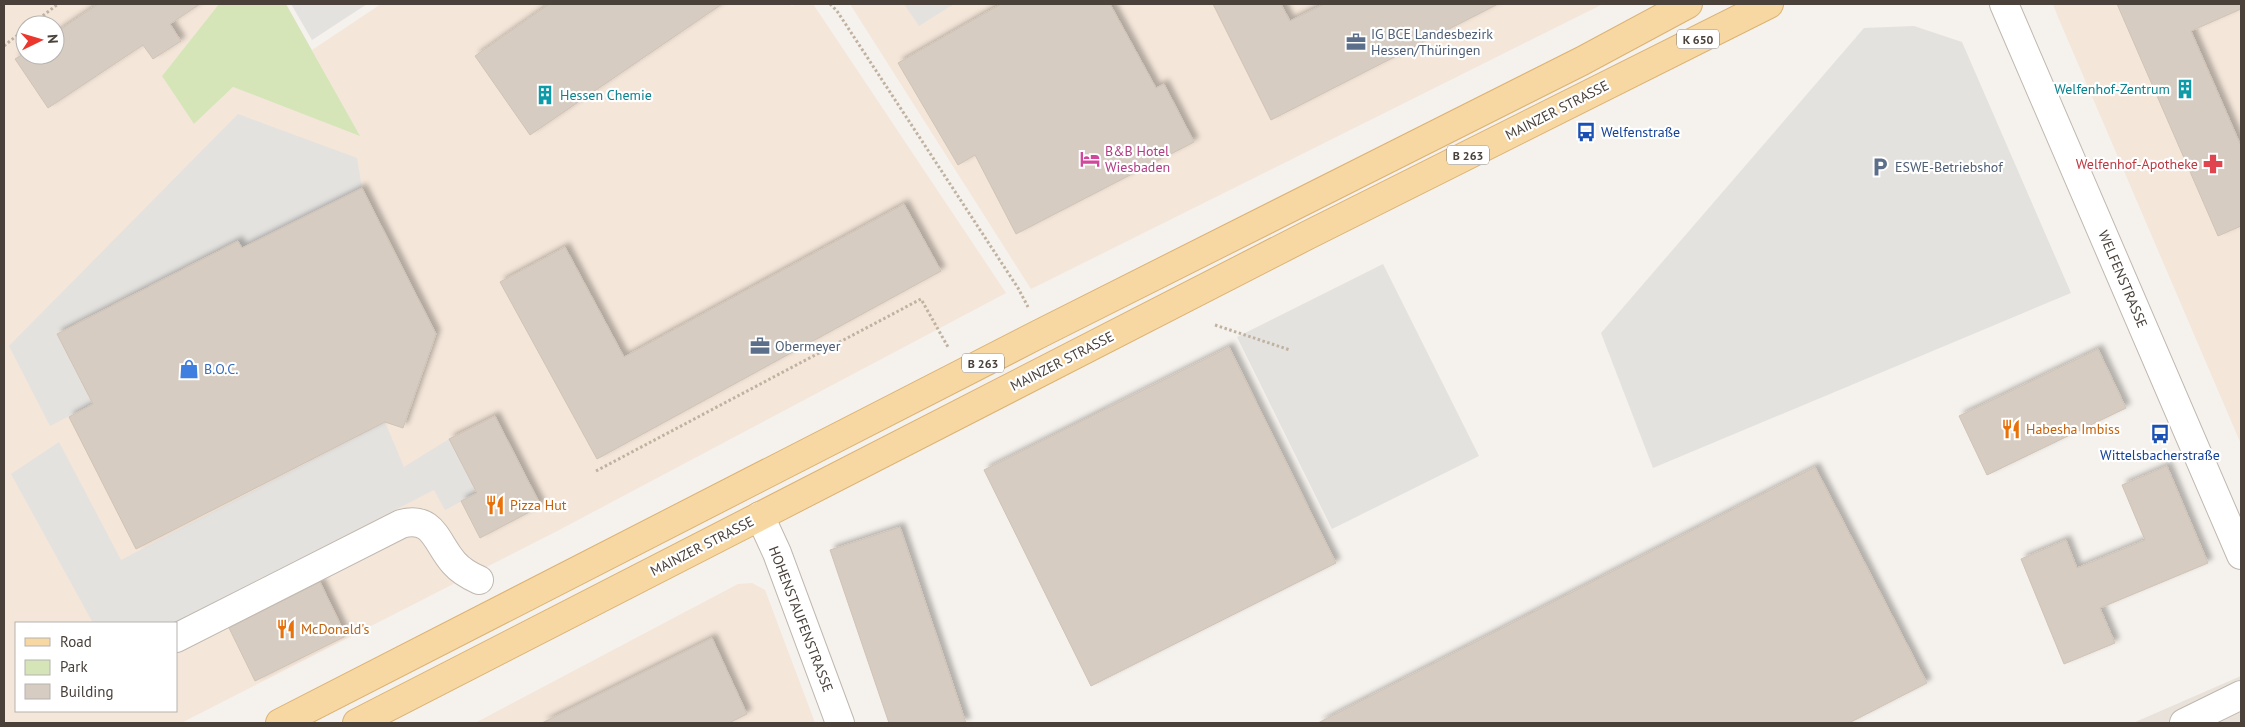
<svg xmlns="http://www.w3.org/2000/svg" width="2245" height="727" font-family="'PT Sans',sans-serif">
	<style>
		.residential { fill: #e8e2da }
		.commercial { fill: #f4e6d9; fill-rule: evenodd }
		.green { fill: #d5e5b8 }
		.parking { fill: #e4e2df }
		.building { fill: #d6ccc2; stroke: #d0c3b5; filter: url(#shadow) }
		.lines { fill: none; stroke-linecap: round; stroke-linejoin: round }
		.minor-casing { stroke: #c0b8af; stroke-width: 30 }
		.major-casing { stroke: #dcb272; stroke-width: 30 }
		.path { stroke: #c0b2a1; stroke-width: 3; stroke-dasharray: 2.5 2.5; stroke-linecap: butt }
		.minor { stroke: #fff; stroke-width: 28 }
		.major { stroke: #f7d7a2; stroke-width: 28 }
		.labels { text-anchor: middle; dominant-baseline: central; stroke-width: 4.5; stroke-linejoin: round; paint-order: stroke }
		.shield { fill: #fff; stroke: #807a75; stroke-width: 1 }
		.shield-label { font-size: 12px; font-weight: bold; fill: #49413a }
		.service-label { font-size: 14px; fill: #4e5e75; stroke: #fff; text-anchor: start }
		.culture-label { font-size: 14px; fill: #0d838f; stroke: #fff; text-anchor: end }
		.street-label { font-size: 14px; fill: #49413a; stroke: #fff }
		.transit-label { font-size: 14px; fill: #164399; stroke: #fff; text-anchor: start }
		.hotel-label { font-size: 14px; fill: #b23c85; stroke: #fff; text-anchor: start }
		.health-label { font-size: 14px; fill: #be3a42; stroke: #fff; text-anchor: end }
		.shop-label { font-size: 14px; fill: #366cbe; stroke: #fff; text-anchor: start }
		.food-label { font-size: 14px; fill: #c56008; stroke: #fff; text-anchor: start }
	</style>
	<defs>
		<filter id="shadow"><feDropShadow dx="4.5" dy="-4.5" stdDeviation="2.5" flood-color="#0004"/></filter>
	</defs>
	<rect width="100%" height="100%" fill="#f5f1ec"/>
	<path class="residential" d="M2241 676V723H2133Z"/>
	<path class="commercial" d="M4 4H219L162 76 194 124 233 87 359 135 312 50 381 4H790L792 6 797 4H813L1006 293 559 530 181 723H4ZM25 25H55V55H25ZM16 623H176V711H16Z
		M850 4H1603L1031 289Z
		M2053 4H2241V444L2058 17Z
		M752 583 765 590 815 723H475L738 584Z"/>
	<path class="green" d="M219 4H286L360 136 233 87 194 124 162 76Z"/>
	<path class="parking" d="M291 4H367L312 40Z
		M904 4H954L919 26Z
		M1914 26 1962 42 2071 293 1653 468 1601 333 1864 28Z
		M238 114 357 158 362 188 242 248 237 241 57 333 93 404 50 426 9 346Z
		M1383 264 1479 456 1332 529 1237 337Z
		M385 422 404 467 449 439 477 493 445 510 434 490 174 623H93L11 474 59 442 121 560Z"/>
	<path class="building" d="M98 4H200L170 24 181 41 153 59 143 45 48 108 15 59 25 53V55H55V33Z
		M549 4H722L530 135 475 56Z
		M1001 4H1110L1156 88 1164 84 1194 142 1016 234 975 155 958 165 898 63Z
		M1213 4H1281L1290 21 1324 4H1498L1271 120Z
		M2117 4H2241V9L2191 31 2241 146V226L2218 236Z
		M362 188 436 334 403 428 385 422 136 549 69 417 93 404 57 334 238 241 242 248Z
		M904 204 941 271 597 459 500 282 565 247 624 357Z
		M1229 347 1336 563 1091 686 984 470Z
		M2098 349 2126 408 1987 475 1959 416Z
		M495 416 541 506 480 538 461 501 477 493 449 439Z
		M2167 466 2208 563 2100 608 2115 643 2064 664 2021 559 2066 540 2077 568 2145 540 2122 485Z
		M1815 467 1927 683 1849 723H1318Z
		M900 527 966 723H889L830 550Z
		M320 582 346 636 255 681 229 628Z
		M712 638 747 714 729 723H542Z"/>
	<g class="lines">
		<defs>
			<path id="minor" d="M2004 4 2241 555
				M760 516 777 553 840 723
				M176 638 401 524C434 515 436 543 454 563 461 571 470 576 479 580
				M2184 723 2241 695"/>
			<path id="major" d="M280 723 1041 333 1582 61 1688 4
				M357 723 1308 235 1769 4"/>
		</defs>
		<use href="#minor" class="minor-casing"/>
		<use href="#major" class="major-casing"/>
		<path class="path" d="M830 4 837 11 1018 288 1028 307
			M31 25 58 4
			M4 46 25 29
			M1215 325 1290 350
			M596 471 921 299 948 347"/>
		<use href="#minor" class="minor"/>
		<use href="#major" class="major"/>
	</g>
	<defs>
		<symbol id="office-bare" viewBox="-9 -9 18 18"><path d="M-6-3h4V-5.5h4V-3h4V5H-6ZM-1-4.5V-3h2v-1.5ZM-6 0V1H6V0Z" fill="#5c6f8a" stroke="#fff" stroke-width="2.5" paint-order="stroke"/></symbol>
		<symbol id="building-bare" viewBox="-9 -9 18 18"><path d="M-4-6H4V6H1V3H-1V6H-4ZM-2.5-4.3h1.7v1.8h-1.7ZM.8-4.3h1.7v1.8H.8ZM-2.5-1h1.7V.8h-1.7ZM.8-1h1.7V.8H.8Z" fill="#0f9aa8" stroke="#fff" stroke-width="2.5" paint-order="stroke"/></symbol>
		<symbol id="bus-bare" viewBox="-9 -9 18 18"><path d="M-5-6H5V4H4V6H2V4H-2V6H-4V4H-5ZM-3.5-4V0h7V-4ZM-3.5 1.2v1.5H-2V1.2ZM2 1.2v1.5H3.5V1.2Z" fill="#1a4fb4" stroke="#fff" stroke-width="2.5" paint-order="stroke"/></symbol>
		<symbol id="hotel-bare" viewBox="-9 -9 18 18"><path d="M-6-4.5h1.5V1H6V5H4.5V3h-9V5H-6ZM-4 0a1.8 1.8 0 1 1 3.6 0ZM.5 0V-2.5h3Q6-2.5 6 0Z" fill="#d1479c" stroke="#fff" stroke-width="2.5" paint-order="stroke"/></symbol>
		<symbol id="pharmacy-bare" viewBox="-9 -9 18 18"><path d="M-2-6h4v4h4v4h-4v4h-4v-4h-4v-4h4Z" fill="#e0444e" stroke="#fff" stroke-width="2.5" paint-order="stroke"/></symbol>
		<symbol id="parking-bare" viewBox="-9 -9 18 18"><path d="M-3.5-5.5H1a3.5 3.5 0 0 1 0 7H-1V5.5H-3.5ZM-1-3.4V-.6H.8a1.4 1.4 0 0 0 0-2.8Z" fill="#5c6f8a" stroke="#fff" stroke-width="2.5" paint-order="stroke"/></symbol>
		<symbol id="shop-bare" viewBox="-9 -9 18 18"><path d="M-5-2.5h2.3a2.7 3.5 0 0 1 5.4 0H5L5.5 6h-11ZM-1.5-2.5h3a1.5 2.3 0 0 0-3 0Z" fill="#3f7fe0" stroke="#fff" stroke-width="2.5" paint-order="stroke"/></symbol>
		<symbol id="restaurant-bare" viewBox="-9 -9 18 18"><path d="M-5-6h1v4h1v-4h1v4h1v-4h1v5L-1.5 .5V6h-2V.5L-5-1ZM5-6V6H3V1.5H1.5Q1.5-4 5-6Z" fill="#e8710a" stroke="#fff" stroke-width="2.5" paint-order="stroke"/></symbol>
	</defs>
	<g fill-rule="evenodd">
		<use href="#office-bare" x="1342" y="28" width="28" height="28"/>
		<use href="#building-bare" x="2171" y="75" width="28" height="28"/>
		<use href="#building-bare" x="531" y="81" width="28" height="28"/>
		<use href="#bus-bare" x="1572" y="118" width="28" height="28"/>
		<use href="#hotel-bare" x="1076" y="145" width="28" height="28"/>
		<use href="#pharmacy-bare" x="2199" y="150" width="28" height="28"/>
		<use href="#parking-bare" x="1866" y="153" width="28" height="28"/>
		<use href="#office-bare" x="746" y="332" width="28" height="28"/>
		<use href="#shop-bare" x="175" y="355" width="28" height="28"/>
		<use href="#restaurant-bare" x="1997" y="415" width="28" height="28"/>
		<use href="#bus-bare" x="2146" y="420" width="28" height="28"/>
		<use href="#restaurant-bare" x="481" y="491" width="28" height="28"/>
		<use href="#restaurant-bare" x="272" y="615" width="28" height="28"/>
	</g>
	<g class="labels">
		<g class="shield">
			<rect x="1677" y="29.5" width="42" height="19" rx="4"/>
			<rect x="1447" y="145.5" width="42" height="19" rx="4"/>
			<rect x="962" y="353.5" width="42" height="19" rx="4"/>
		</g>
		<g class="shield-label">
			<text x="1698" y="39">K 650</text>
			<text x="1468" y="155">B 263</text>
			<text x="983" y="363">B 263</text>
		</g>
		<g class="service-label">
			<text x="1371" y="34">IG BCE Landesbezirk<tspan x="1371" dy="16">Hessen/Thüringen</tspan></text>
			<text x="1895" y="167">ESWE-Betriebshof</text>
			<text x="775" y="346">Obermeyer</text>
		</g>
		<g class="culture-label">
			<text x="2170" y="89">Welfenhof-Zentrum</text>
			<text x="560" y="95" text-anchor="start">Hessen Chemie</text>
		</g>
		<g class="street-label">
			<text transform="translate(1557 110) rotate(-27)">MAINZER STRASSE</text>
			<text transform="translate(2123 279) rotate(67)">WELFENSTRASSE</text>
			<text transform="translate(1062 361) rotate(-27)">MAINZER STRASSE</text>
			<text transform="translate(702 546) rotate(-27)">MAINZER STRASSE</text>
			<text transform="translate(801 619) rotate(69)">HOHENSTAUFENSTRASSE</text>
		</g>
		<g class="transit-label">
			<text x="1601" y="132">Welfenstraße</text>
			<text x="2160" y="455" text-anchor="middle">Wittelsbacherstraße</text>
		</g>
		<g class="hotel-label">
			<text x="1105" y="151">B&amp;B Hotel<tspan x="1105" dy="16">Wiesbaden</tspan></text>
		</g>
		<g class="health-label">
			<text x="2198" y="164">Welfenhof-Apotheke</text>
		</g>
		<g class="shop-label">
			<text x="204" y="369">B.O.C.</text>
		</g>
		<g class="food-label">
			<text x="2026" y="429">Habesha Imbiss</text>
			<text x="510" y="505">Pizza Hut</text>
			<text x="301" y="629">McDonald's</text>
		</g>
	</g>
	<rect width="2245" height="727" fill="none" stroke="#49413a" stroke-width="10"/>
	<rect x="15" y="622" width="162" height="90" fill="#ffffff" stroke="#b6b3b0"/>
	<rect x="25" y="638" width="25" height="8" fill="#f7d7a2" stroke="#b6b3b0"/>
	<text x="60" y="647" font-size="15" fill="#49413a">Road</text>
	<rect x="25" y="660" width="25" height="15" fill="#d5e5b8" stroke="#b6b3b0"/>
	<text x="60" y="672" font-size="15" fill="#49413a">Park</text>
	<rect x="25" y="684" width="25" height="15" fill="#d6ccc2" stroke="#b6b3b0"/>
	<text x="60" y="697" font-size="15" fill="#49413a">Building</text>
	<g transform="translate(40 40) rotate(85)"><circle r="24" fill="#ffffff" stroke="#b6b3b0"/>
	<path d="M0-4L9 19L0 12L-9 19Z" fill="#eb372d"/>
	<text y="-8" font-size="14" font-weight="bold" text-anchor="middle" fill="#49413a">N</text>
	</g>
</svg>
